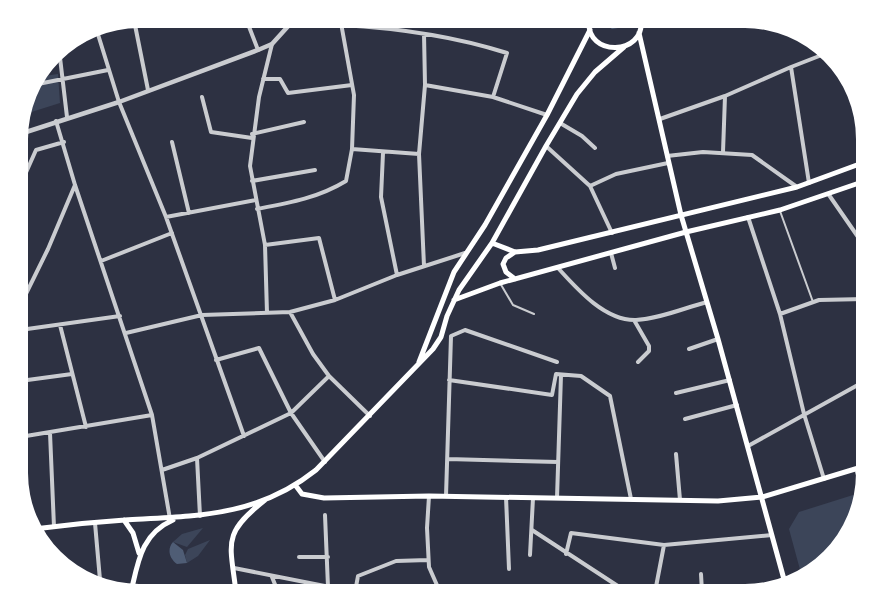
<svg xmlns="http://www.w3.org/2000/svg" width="884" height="611" font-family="Ubuntu,sans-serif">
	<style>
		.green { fill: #3c4559 }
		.water { fill: #4f5d75 }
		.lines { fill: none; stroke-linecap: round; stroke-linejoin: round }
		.service { stroke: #caccd0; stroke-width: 2 }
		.minor { stroke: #caccd0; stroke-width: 4 }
		.tertiary { stroke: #caccd0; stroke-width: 4.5 }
		.secondary { stroke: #fff; stroke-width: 5 }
	</style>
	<rect width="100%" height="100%" fill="#2d3142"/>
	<path class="green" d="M58 74 60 103 22 115 37 77Z
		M853 495 859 497 841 545 802 577 789 529 799 512Z
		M203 528 187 547 173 542 182 534Z
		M210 540 198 556 187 563 185 555 188 549Z"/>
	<path class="water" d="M605 20H622V21L618 28 612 29 606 25Z
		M173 542 183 550 187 563 177 564C169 558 167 549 173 542Z"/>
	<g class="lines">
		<path class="service" d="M780 211 813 302
			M500 283 513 305 534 314"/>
		<path class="minor" d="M248 24 258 50
			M135 25 148 90
			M341 25C397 28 453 36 507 53L493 97
			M96 28 119 102 166 217 244 436
			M424 34 425 85 419 154 424 266
			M59 49 67 117
			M791 67 827 53
			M263 79H280L288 93 352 85
			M33 85 108 70
			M425 85 493 97 547 115
			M202 97 211 132 252 138
			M660 119 725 96 791 67 809 183
			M56 121 75 185 152 415 170 519
			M560 123 582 136 595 148
			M252 134 304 122
			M172 142 189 213
			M546 146 590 186 616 174 668 163
			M352 149 419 154
			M723 152 725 96
			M383 153 381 197 397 275
			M667 156 703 152 752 155 797 187
			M252 181 315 170
			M20 186 36 150 64 142
			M590 186 612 233
			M829 195 865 247
			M257 209C289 203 318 198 346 181L352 149 354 95 341 23
			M166 217 256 200
			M748 217 780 314 804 414 824 479
			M265 245 319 238 335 300
			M611 253 615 268
			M101 261 172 233
			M558 268C577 289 605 321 636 320 659 319 684 308 707 302
			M20 306 48 249 75 185
			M290 312 313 354 329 376 370 416
			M267 313 265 245 250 166 259 97 272 44
			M780 314 819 300 865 299
			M634 320 649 346V351L638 362
			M60 325 86 427
			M20 330 120 316
			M126 333 202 315 290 312 335 300 397 275 465 253
			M689 349 718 339
			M216 360 259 348 291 413 325 462
			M449 380 552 395 556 374 581 376 610 396 631 499
			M20 381 72 374
			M676 393 730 380
			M685 419 737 405
			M50 433 54 527
			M20 437 152 415
			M748 446 865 381
			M676 454 680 500
			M197 458 200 516
			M448 459 558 462
			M856 469 862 487
			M162 470 197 458 291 413 329 376
			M429 496 427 528 429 567 440 592
			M446 496 451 336 465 330 557 362
			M506 497 509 569
			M557 498 561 375
			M325 515 328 587
			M95 523 100 580
			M532 530 627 592
			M566 554 571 533 664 545 772 535
			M530 555 533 498
			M299 557H328
			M234 568 340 589 344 592
			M701 574 702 592
			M272 577 278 592
			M355 592 358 576 396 561 428 560
			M655 592 664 545"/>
		<path class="tertiary" d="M20 134 119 102 258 50 272 44 291 23"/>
		<path class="secondary" d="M589 21C586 57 645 56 641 20
			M641 24 648 20
			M639 33 681 215 718 339 785 583
			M492 243 515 252 538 250 797 187 865 162
			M515 279 506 272 503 264 506 258 515 252
			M454 300 500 283 686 232 780 210 865 181
			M419 362 454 272 485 225 547 115 590 30
			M296 486 302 494 324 498 429 496 718 501 762 497 865 466
			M124 520 133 533 139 553
			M34 529C64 525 94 522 125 520 196 516 257 517 316 470L433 349 441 337 447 316 459 290 492 243 546 146 577 94 595 72 624 47
			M131 592C138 562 141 534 173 520
			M236 592C230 542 222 534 265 500"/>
	</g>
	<path d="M0 0H884V611H0ZM139 28H745A111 111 0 0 1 856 139V473A111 111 0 0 1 745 584H139A111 111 0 0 1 28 473V139A111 111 0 0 1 139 28Z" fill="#fff" fill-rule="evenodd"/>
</svg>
